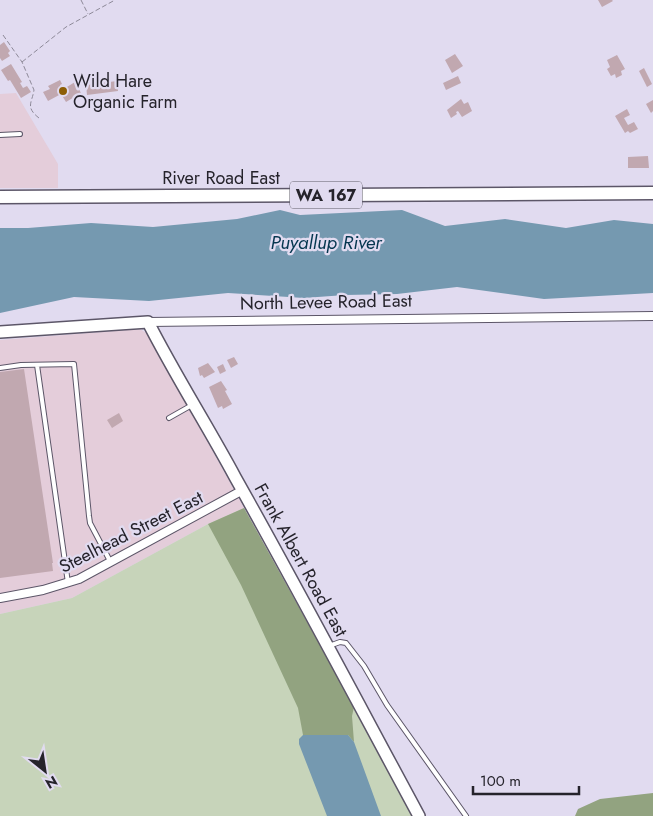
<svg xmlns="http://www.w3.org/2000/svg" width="653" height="816" font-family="Jost,sans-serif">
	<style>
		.industrial { fill: #e4cdda }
		.green { fill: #c7d4ba }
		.forest { fill: #92a380 }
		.water { fill: #7599b0 }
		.building { fill: #c1a8b0 }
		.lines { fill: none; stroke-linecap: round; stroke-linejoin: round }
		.lane-casing { stroke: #5c5668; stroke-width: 6 }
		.street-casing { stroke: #5c5668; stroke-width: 10 }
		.secondary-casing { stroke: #5c5668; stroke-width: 14 }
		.primary-casing { stroke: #5c5668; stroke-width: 15 }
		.path { stroke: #8d8998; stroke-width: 1; stroke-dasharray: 5 2.5; stroke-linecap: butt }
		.lane { stroke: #fff; stroke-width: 4 }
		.street { stroke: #fff; stroke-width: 8 }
		.secondary { stroke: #fff; stroke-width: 11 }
		.primary { stroke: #fff; stroke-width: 12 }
		.poi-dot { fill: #8d5e06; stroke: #e1dbf0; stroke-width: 2 }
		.labels { text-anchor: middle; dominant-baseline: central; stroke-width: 4.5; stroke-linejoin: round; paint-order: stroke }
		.shield { fill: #e1dbf0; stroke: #5d5a66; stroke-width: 1 }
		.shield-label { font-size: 16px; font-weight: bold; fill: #25232b }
		.poi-label { font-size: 18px; fill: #25232b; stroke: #e1dbf0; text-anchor: start }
		.street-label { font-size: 18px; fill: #25232b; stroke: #e1dbf0 }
		.water-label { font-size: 19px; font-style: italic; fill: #05364f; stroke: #e1dbf0 }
	</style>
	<rect width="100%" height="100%" fill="#e1dbf0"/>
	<path class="industrial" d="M16 93 58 164V188H0V94Z
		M140 329 149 335 244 508 208 524 72 598 0 614V340Z"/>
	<path class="green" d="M244 508 379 753 412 816H0V614L72 598 208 524Z"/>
	<path class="forest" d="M244 508 354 707 352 716 354 742 348 735H303L298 708 241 585 208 524Z
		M653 793V816H575L578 809 600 799Z"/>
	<path class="water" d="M280 210 300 215 402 210 445 226 505 219 566 228 614 220 653 224V293L544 299 457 287 397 294 345 295 304 298 228 293 149 301 74 297 0 313V228H28L91 223 153 227 237 219Z
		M303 735H348L354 742 381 816H327L299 744V739Z"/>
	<path class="building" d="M598 0H612L613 1 602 7Z
		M4 42 10 51 8 53 10 56 2 61 0 58V45Z
		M455 54 463 66 452 73 445 60Z
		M617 55 625 69 621 71 622 75 616 78 615 74 611 76 607 69 610 67 607 60Z
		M11 64 22 82 20 83 23 88 27 86 31 92 21 98 10 80 8 81 1 70Z
		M644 68 652 84 647 87 639 71Z
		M458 76 461 83 446 90 443 83Z
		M60 80 62 84 60 85 62 90 75 82 81 93 66 102 61 94 48 101 43 92 50 89 48 86Z
		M117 81 118 91 87 95 86 85Z
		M461 99 464 104 468 102 472 111 462 117 458 111 456 112 457 114 451 118 447 110Z
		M653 100V111L651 113 646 104Z
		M627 109 630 115 624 118 628 125 634 122 638 129 630 133 628 131 625 133 615 116Z
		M648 156 649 168H628V157Z
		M234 357 238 364 231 368 227 360Z
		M208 363 215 372 204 378 202 375 200 376 198 368Z
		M223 364 226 371 220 374 217 367Z
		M24 369 53 563H52L53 571 0 578V372Z
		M221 381 227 390 225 391 232 404 223 409 222 406 218 408 209 387Z
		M119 413 123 421 112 428 107 420Z"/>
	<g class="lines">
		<defs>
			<path id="lane" d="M0 135 20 134
				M37 365 68 583
				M0 368 21 365 74 364 89 516 90 523 110 561
				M169 418 192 405
				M329 646 340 642 346 643 364 666 387 705 466 816"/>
			<path id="street" d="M148 322 653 316
				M0 598 43 590 79 579 243 490"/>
			<path id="secondary" d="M0 332 148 322C175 375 207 425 235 477 298 589 358 703 419 816"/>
			<path id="primary" d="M0 197 653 193"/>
		</defs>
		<use href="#lane" class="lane-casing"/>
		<use href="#street" class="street-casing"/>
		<use href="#secondary" class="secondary-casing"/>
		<use href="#primary" class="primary-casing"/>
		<path class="path" d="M81 0 88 14
			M3 35 22 62 34 90C32 103 25 107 39 118
			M22 62 66 27 115 0"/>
		<use href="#lane" class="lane"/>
		<use href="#street" class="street"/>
		<use href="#secondary" class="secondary"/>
		<use href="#primary" class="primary"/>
	</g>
	<circle class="poi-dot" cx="63" cy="91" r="5"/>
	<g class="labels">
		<rect class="shield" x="290" y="181.5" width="72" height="27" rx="4"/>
		<g class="shield-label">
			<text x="326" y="195">WA 167</text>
		</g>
		<g class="poi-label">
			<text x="73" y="81">Wild Hare<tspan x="73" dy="21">Organic Farm</tspan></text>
		</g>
		<g class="street-label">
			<text x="221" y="178">River Road East</text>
			<text transform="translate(326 302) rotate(-1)">North Levee Road East</text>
			<text transform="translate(131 532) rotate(-27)">Steelhead Street East</text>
			<text transform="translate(301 560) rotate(61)">Frank Albert Road East</text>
		</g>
		<g class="water-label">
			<text x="326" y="242">Puyallup River</text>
		</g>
	</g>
	<g transform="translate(45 771) rotate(150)" stroke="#e1dbf0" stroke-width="4" paint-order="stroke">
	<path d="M0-4L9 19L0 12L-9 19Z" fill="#25232b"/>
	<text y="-8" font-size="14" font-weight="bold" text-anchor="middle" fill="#25232b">N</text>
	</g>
	<path d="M473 786v8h106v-8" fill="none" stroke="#25232b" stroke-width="2.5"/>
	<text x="480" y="786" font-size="15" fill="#25232b" stroke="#e1dbf0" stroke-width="4" paint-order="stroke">100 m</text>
</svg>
